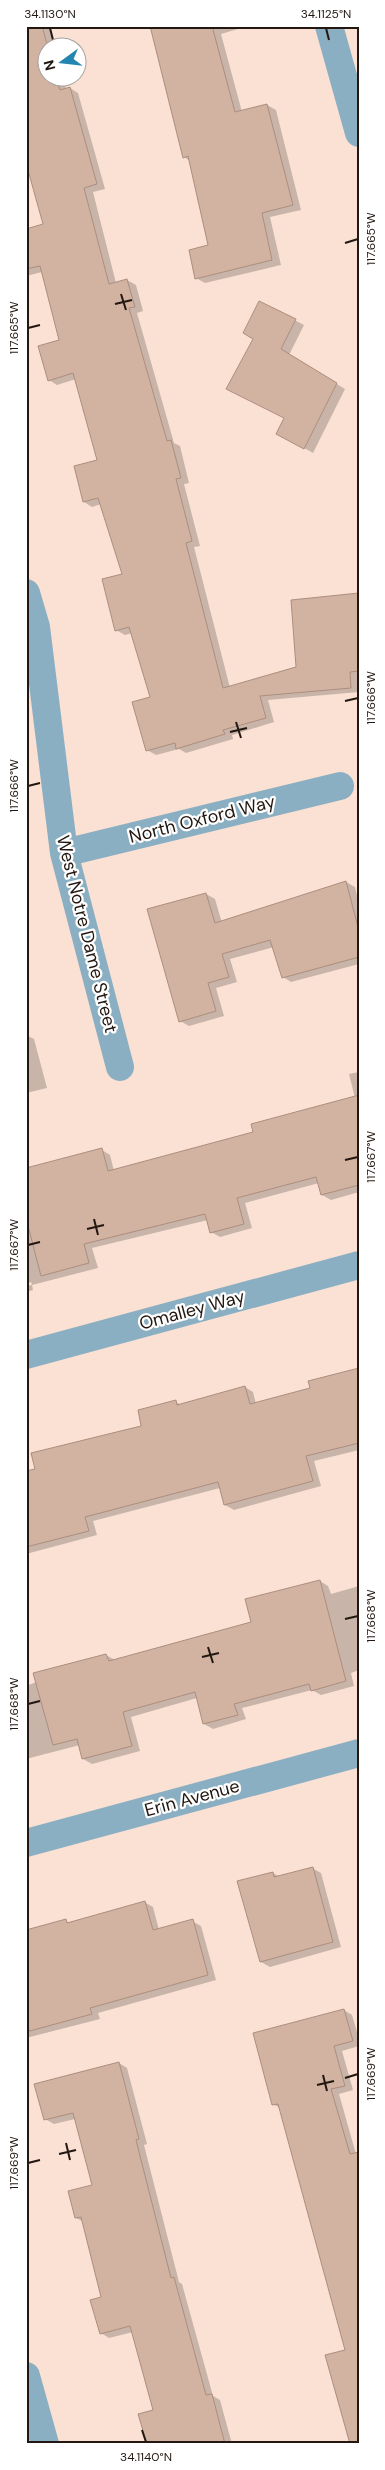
<svg xmlns="http://www.w3.org/2000/svg" width="385" height="2470" font-family="'DM Sans',sans-serif">
	<style>
		.shadow { fill: #0003 }
		.building { fill: #d2b3a2; stroke: #ac8e7e }
		.lines { fill: none; stroke-linecap: round; stroke-linejoin: round }
		.minor { stroke: #8bafc2; stroke-width: 28 }
		.ticks { fill: none; stroke: #221711; stroke-width: 2 }
		.labels { text-anchor: middle; dominant-baseline: central; stroke-width: 4.5; stroke-linejoin: round; paint-order: stroke }
		.street-label { font-size: 18px; fill: #221711; stroke: #fff }
		.neatline { fill: none; stroke: #221711; stroke-width: 2 }
		.ticks-label { font-size: 12px; text-anchor: middle; fill: #221711 }
	</style>
	<rect width="100%" height="100%" fill="#fbe1d3"/>
	<path class="shadow" d="M26 26H49L55 48H48V78H63L66 89 70 88 78 93 105 189 93 192 116 283 127 280 136 285 143 311 137 313 174 443 180 446 189 483 184 484 200 546 194 547 230 688 297 668 359 595V692L268 700 274 722 232 735 233 739 186 753 179 749 156 755 147 750 152 698 132 633 125 635 116 630 123 575 101 504 92 507 84 502 99 460 76 379 57 385 49 380 60 341 42 272 26 276V230L44 225Z
		M151 26H248L221 34 242 112 267 105 276 110 301 210 270 217 281 265 205 283 196 278 209 246 190 161 184 157Z
		M260 302 304 325 289 355 345 389 313 453 278 433 285 418 254 339Z
		M346 882 355 887 359 904V964L291 982 283 977 274 947 230 959 237 982 216 988 224 1016 189 1026 180 1021 206 894 215 899 222 923Z
		M26 1035 34 1039 47 1088 26 1093Z
		M359 1072V1192L331 1200 322 1195 319 1183 245 1203 252 1228 220 1237 211 1232 208 1220 92 1248 98 1268 32 1285 33 1290 26 1292V1286L32 1285 31 1282 26 1284V1169L102 1150 110 1155 114 1171 255 1133 355 1098 349 1074Z
		M359 1369V1450L314 1461 321 1486 234 1510 225 1505 220 1488 93 1521 97 1535 26 1554V1473L143 1427 176 1402 181 1405 245 1387 253 1392 256 1404 311 1389Z
		M320 1581 328 1586 331 1594 359 1586V1670L351 1673 354 1686 321 1695 312 1690 242 1708 246 1719 213 1729 204 1724 197 1698 131 1717 140 1751 92 1764 83 1759 80 1745 26 1759V1686L106 1655 115 1660 252 1623Z
		M312 1868 321 1873 341 1947 270 1967 261 1962 273 1873 280 1877Z
		M144 1902 153 1907 159 1930 192 1921 201 1926 216 1980 98 2013 100 2019 26 2038V1931L66 1921 70 1923Z
		M344 2010 352 2015 359 2039V2046L342 2051 353 2090 339 2094 356 2154 346 2351 280 2108 273 2104Z
		M119 2063 127 2068 147 2144 144 2145 179 2282 182 2284 213 2396 220 2400 232 2444H148L154 2411 133 2332 109 2338 101 2333 103 2298 84 2222 76 2218 94 2186 75 2119 54 2124 45 2119Z"/>
	<path class="building" d="M26 26H42L48 48V78H56L60 90 70 87 97 184 84 188 109 284 127 279 135 307 129 308 167 441 171 440 181 478 176 479 192 541 186 543 223 688 296 667 291 600 359 593V671L350 672 351 688 260 696 266 718 223 730 225 734 176 749 175 743 146 751 132 702 150 697 129 627 115 631 102 579 122 574 98 498 83 502 74 466 97 460 73 373 48 381 38 346 59 340 40 266 26 269V229L43 224 26 163Z
		M150 26H212L235 112 267 104 293 205 262 213 272 260 195 279 189 250 208 245 188 156 183 158Z
		M259 301 296 319 281 349 337 383 304 449 276 434 284 418 226 389 253 339 243 333Z
		M346 881 359 931V957L282 978 270 940 222 954 229 977 208 983 216 1011 179 1022 147 909 206 893 215 923Z
		M359 1095V1185L321 1195 316 1177 237 1198 244 1224 210 1233 205 1214 84 1244 89 1263 41 1276 26 1218V1168L102 1148 108 1171 253 1132 251 1124Z
		M359 1368V1443L306 1456 313 1481 224 1505 218 1482 85 1517 89 1531 26 1547V1471L35 1469 31 1453 141 1426 138 1410 176 1400 177 1405 245 1386 250 1404 310 1388 308 1381Z
		M320 1580 346 1681 311 1691 309 1684 234 1704 238 1715 203 1724 195 1692 123 1712 132 1746 82 1759 77 1739 53 1745 33 1673 106 1654 109 1661 251 1622 245 1599Z
		M313 1867 333 1942 260 1962 237 1881 273 1872 274 1877Z
		M145 1901 153 1930 193 1919 208 1975 90 2008 92 2014 26 2032V1930L66 1919 67 1923Z
		M344 2009 353 2041 334 2046 345 2086 331 2089 350 2154 359 2152V2444H350L325 2355 345 2350 278 2104 272 2105 253 2033Z
		M119 2062 139 2139 136 2140 171 2278 174 2277 206 2395 212 2394 225 2444H147L138 2414 153 2410 130 2326 100 2334 90 2300 101 2297 81 2217 75 2218 68 2191 92 2185 73 2113 44 2120 34 2084Z"/>
	<g class="lines">
		<path class="minor" d="M329 26 359 133
			M26 593 36 627 64 853 120 1067
			M64 853 340 786
			M26 1355 359 1265
			M26 1843 359 1753
			M26 2376 45 2444"/>
	</g>
	<path class="ticks" d="M50 28 53 40M326 28 329 40M345 243 358 239M121 294 126 310M115 304 132 300M28 328 40 325M345 701 358 698M236 722 241 738M230 732 247 728M28 786 40 783M345 1160 358 1157M94 1219 98 1235M87 1229 104 1225M28 1245 40 1242M345 1619 358 1616M208 1647 213 1663M202 1657 219 1653M28 1704 40 1701M323 2075 327 2091M345 2078 358 2074M317 2085 334 2081M66 2143 70 2160M59 2154 76 2150M28 2163 40 2160M142 2430 146 2442"/>
	<g class="labels">
		<g class="street-label">
			<text transform="translate(202 819) rotate(-14)">North Oxford Way</text>
			<text transform="translate(87 934) rotate(76)">West Notre Dame Street</text>
			<text transform="translate(192 1310) rotate(-15)">Omalley Way</text>
			<text transform="translate(192 1798) rotate(-15)">Erin Avenue</text>
		</g>
	</g>
	<rect width="385" height="2470" fill="none" stroke="#ffffff" stroke-width="55"/>
	<g transform="translate(62 62) rotate(255)"><circle r="24" fill="#ffffff" stroke="#a7a2a0"/>
	<path d="M0-4L9 19L0 12L-9 19Z" fill="#2286b0"/>
	<text y="-8" font-size="14" font-weight="bold" text-anchor="middle" fill="#221711">N</text>
	</g>
	<rect x="28" y="28" width="330" height="2414" class="neatline"/>
	<g class="ticks-label">
		<text x="50" y="18">34.1130°N</text>
		<text x="326" y="18">34.1125°N</text>
		<text transform="translate(371 239) rotate(-90)" y="4">117.665°W</text>
		<text transform="translate(14 328) rotate(-90)" y="4">117.665°W</text>
		<text transform="translate(371 698) rotate(-90)" y="4">117.666°W</text>
		<text transform="translate(14 786) rotate(-90)" y="4">117.666°W</text>
		<text transform="translate(371 1157) rotate(-90)" y="4">117.667°W</text>
		<text transform="translate(14 1245) rotate(-90)" y="4">117.667°W</text>
		<text transform="translate(371 1616) rotate(-90)" y="4">117.668°W</text>
		<text transform="translate(14 1704) rotate(-90)" y="4">117.668°W</text>
		<text transform="translate(371 2074) rotate(-90)" y="4">117.669°W</text>
		<text transform="translate(14 2163) rotate(-90)" y="4">117.669°W</text>
		<text x="146" y="2461">34.1140°N</text>
	</g>
</svg>
